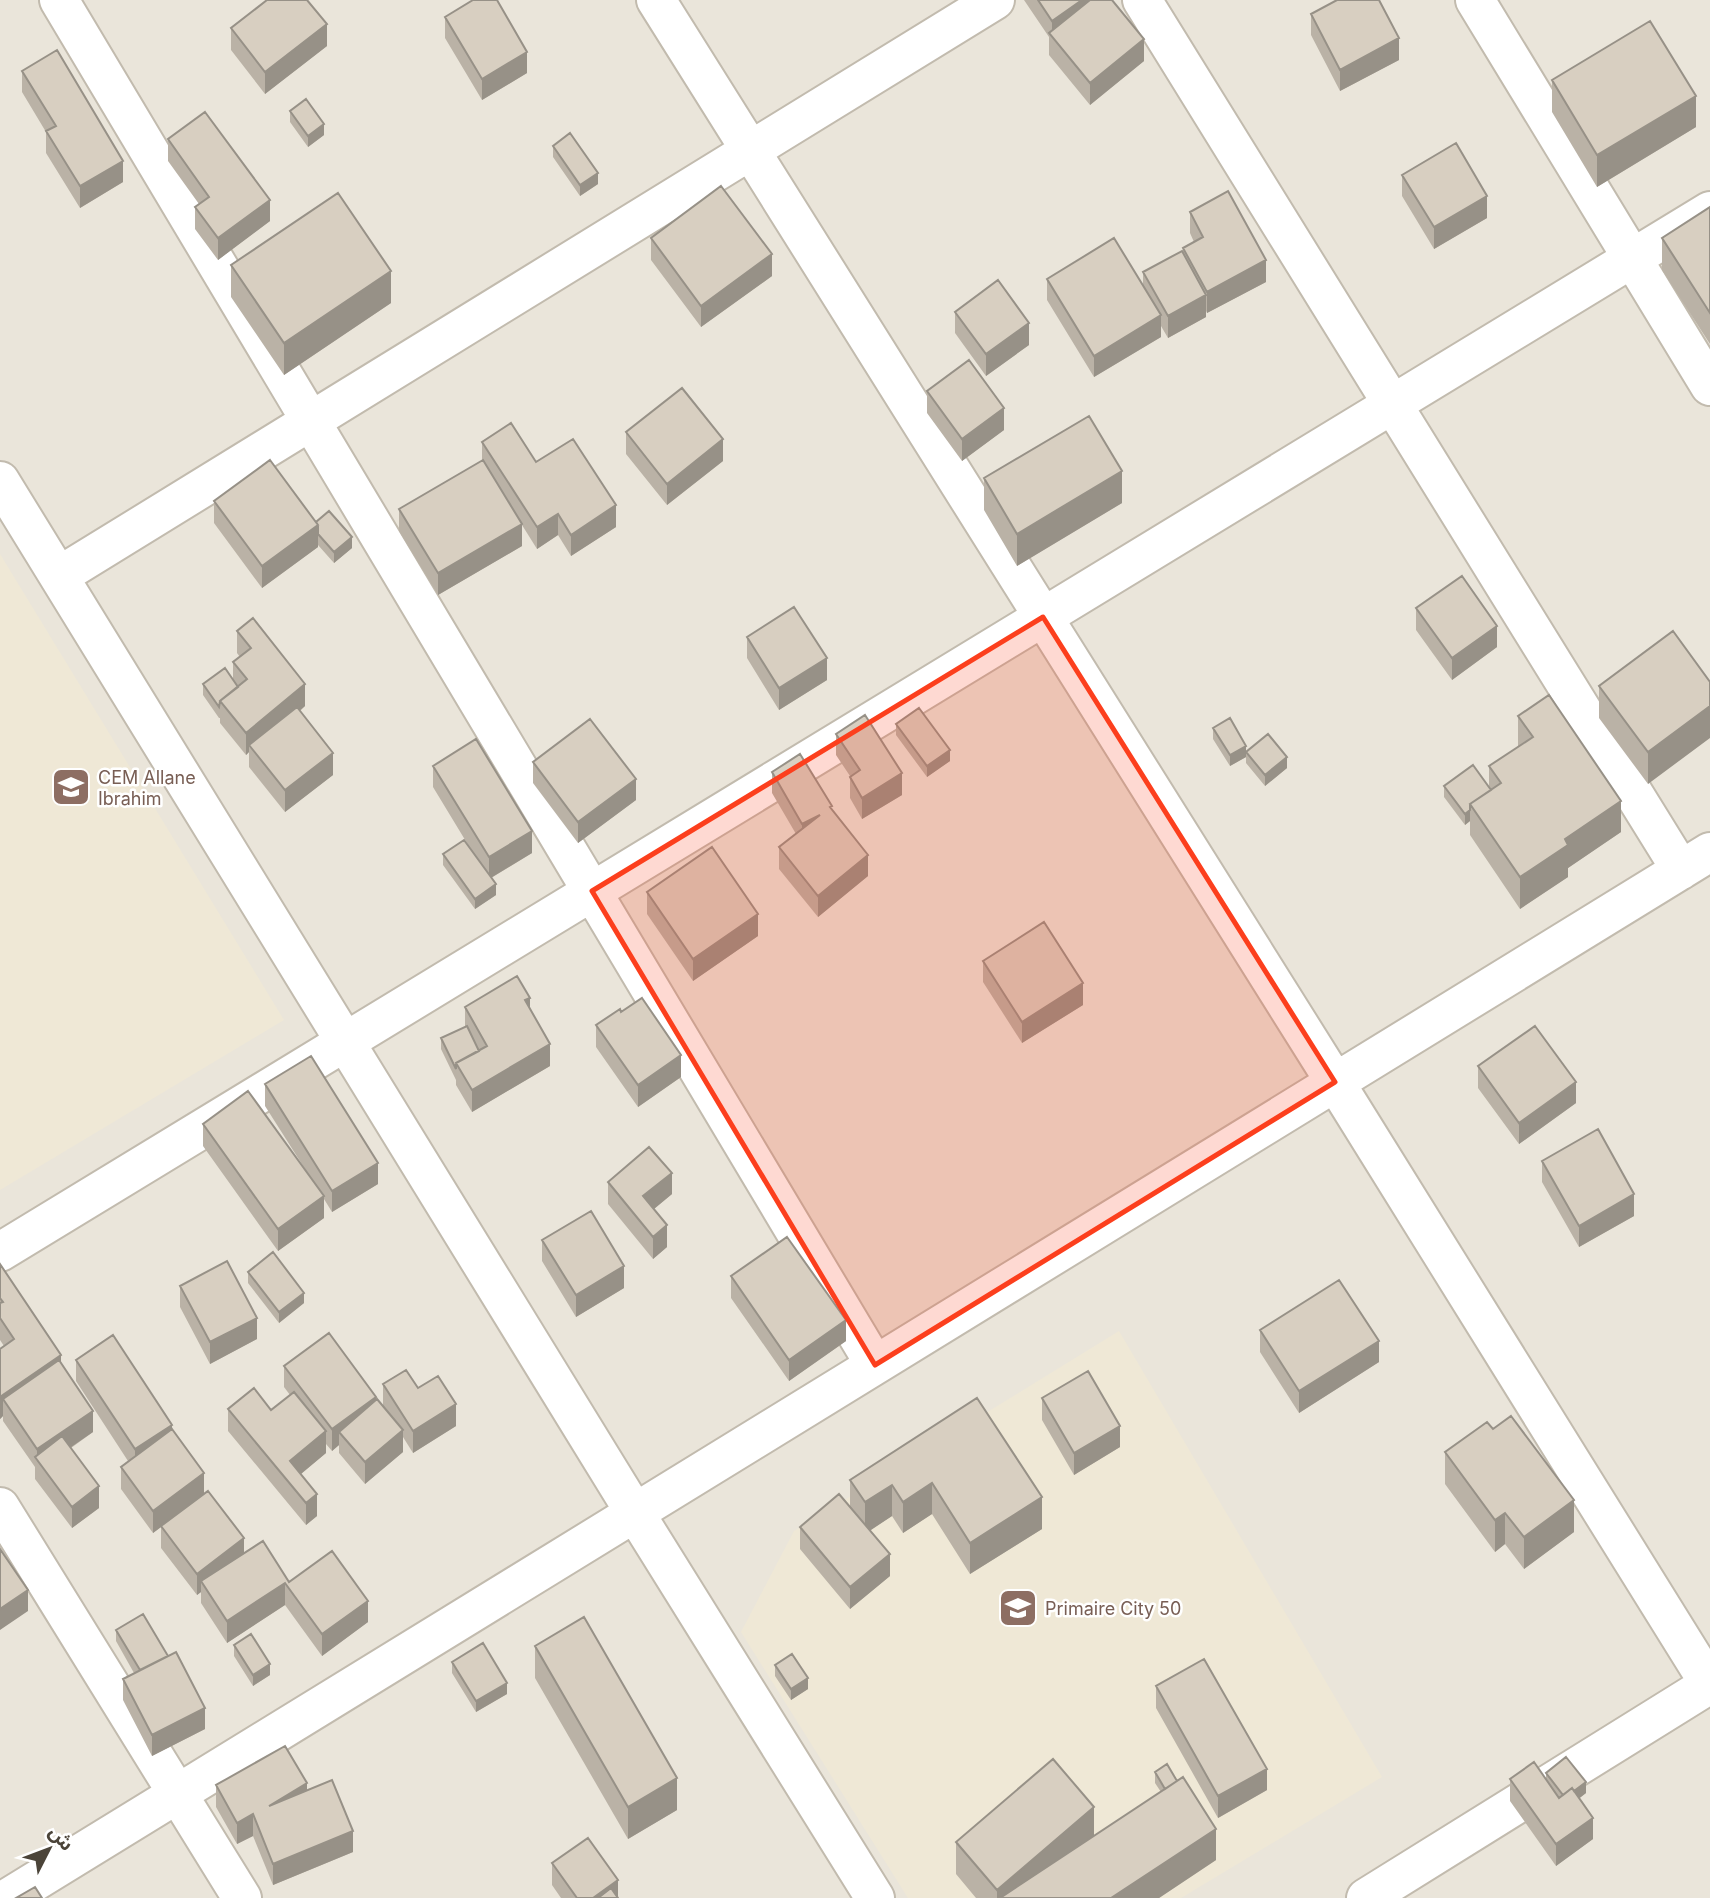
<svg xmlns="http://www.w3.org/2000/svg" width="1710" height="1898" font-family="Inter,'Noto Sans Arabic',sans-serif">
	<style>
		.residential { fill: #eae5da }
		.education { fill: #efe8d6 }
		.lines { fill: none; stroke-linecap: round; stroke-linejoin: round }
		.minor-casing { stroke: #c2bbae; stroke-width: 42 }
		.minor { stroke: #fff; stroke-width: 38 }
		.wall { fill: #bab2a6 }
		.shaded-wall { fill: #979187 }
		.building { fill: #d8cfc1; stroke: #979187; stroke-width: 2 }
		.marked { fill: #fc3f1d; fill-opacity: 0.2; stroke: #fc3f1d; stroke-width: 5; stroke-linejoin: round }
		.labels { text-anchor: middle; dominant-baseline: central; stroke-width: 5; stroke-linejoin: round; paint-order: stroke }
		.education-label { font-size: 18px; fill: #785e54; stroke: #fff; text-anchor: start }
	</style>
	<rect width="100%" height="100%" fill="#f6f3ec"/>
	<path class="residential" d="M0 0H1710V1898H0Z"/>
	<path class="education" d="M0 554 284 1020 0 1190Z
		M1119 1331 1382 1777 1181 1898H908L741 1632 794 1531Z"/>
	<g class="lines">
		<defs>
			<path id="minor" d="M59 0 875 1365
				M656 0 1335 1082 1710 1685
				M1142 0 1681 870
				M1475 0 1710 386
				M0 481 635 1513 875 1898
				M59 576 995 0
				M0 1252 1710 211
				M0 1507 242 1898
				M8 1898 1710 852
				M1366 1898 1710 1684"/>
		</defs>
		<use href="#minor" class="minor-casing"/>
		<use href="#minor" class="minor"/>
	</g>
	<path class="wall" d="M1024 0H1112L1144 61 1090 105 1049 55V37Z
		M1311 14 1399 60 1340 91 1311 35Z
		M445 17 527 73 482 100 445 38Z
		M231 28 327 46 265 94 231 50Z
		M22 71 123 182 80 208 46 153V132L22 92Z
		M1552 80 1696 127 1597 187 1552 112Z
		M290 111 324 135 308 147 290 122Z
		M168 139 270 221 218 260 195 229V207L199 204 168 161Z
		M553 146 598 184 580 196 553 157Z
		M1402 175 1487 218 1434 249 1402 196Z
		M1710 207V344L1662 270V238Z
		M1190 212 1266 282 1207 313 1206 311V317L1168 338 1161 326V337L1094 377 1047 300V279L1143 286V272L1183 254V248L1194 242 1190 233Z
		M651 238 772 276 701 327 651 260Z
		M231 265 391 303 284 375 231 297Z
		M955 312 1029 345 986 376 955 333Z
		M927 391 1004 430 962 461 927 413Z
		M626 432 723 461 667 505 626 454Z
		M482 442 536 462 616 527 571 556 558 535 537 549 522 525V546L438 595 399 531V509L482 461Z
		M984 478 1122 503 1017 566 984 510Z
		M214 501 316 522 352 548 334 563 318 545V547L262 588 214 523Z
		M1416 608 1497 647 1452 680 1416 630Z
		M237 631 305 706 300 711 333 775 285 812 249 767V752L246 755 220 723V718H219L203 695V684L233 679V662L240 657 237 653Z
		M747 637 827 680 779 710 747 658Z
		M1710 682 1648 784 1599 718V686Z
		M1518 716 1621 832 1568 868V877L1520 909 1470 835V821L1465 825 1444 797V786L1489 787V766L1518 747Z
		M896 724 950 761 927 777 896 735Z
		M1213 728 1246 757 1230 766 1213 739Z
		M836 734 902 795 862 819 850 798V776L836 755Z
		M1246 752 1287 768 1265 786 1246 763Z
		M533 762 636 800 578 843 533 783Z
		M433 766 532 853 491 878 496 895 475 909 443 865V854L473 853 433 787Z
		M772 772 868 876 818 917 779 869V847L796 834 772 793Z
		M647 892 758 936 693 981 647 914Z
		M983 961 1083 1005 1022 1043 983 982Z
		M465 1007 530 1009 550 1066 472 1112 456 1085V1080L441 1049V1038L465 1027Z
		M621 1012 681 1077 638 1107 596 1047V1025Z
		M1478 1066 1576 1103 1519 1144 1478 1088Z
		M265 1084 378 1184 332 1212 324 1199V1218L278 1251 203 1146V1124L312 1180 265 1106Z
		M1542 1161 1634 1216 1579 1247 1542 1182Z
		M608 1182 672 1194 654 1209 667 1247 653 1259 608 1204Z
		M542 1240 624 1288 576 1317 542 1261Z
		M0 1264 61 1363 93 1432 71 1448 99 1508 72 1528 35 1479V1467L3 1421V1416L0 1419V1349L4 1346 0 1340Z
		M248 1272 304 1303 279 1323 248 1283Z
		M731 1276 846 1341 789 1381 731 1298Z
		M180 1286 257 1339 210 1364 180 1307Z
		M1260 1330 1379 1362 1299 1413 1260 1352Z
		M76 1360 172 1429 204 1494 244 1553 289 1582 368 1622 322 1656 285 1605 227 1643 201 1603V1592L197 1595 161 1548V1527L153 1533 121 1489V1467L128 1461 76 1381Z
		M284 1366 376 1400 383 1406V1384L418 1388 456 1426 413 1453 403 1437V1452L365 1484 339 1453V1445L332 1451 326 1444V1453L301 1474 317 1516 306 1525 228 1431V1409L271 1410 290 1395 284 1387Z
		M977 1398 1042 1529 970 1574 932 1514 903 1533 892 1516 870 1530 890 1576 850 1609 800 1549V1527L850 1507V1480Z
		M1042 1398 1120 1447 1074 1475 1042 1420Z
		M1445 1452 1574 1532 1524 1569 1505 1544 1495 1552 1445 1484Z
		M116 1630 205 1729 152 1756 123 1700V1679L134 1673 116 1641Z
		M234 1645 270 1675 253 1686 234 1656Z
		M535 1646 677 1810 628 1839 535 1678Z
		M452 1662 507 1694 476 1712 452 1673Z
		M775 1665 808 1689 791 1700 775 1676Z
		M1156 1686 1267 1790 1218 1818 1156 1708Z
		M1155 1772 1216 1860 1159 1898H976L956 1874V1842L1094 1836 1161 1792 1155 1783Z
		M1546 1773 1586 1793 1579 1798 1593 1839 1556 1866 1510 1801V1779H1546Z
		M216 1785 307 1790 353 1852 273 1885 253 1836 237 1844 216 1807Z
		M552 1863 618 1898H561L552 1885Z"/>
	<path class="shaded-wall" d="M1082 0H1106L1052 37V21Z
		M327 24V46L265 94V72Z
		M1399 38V60L1340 91V70Z
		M1144 39V61L1090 105V83Z
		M527 52V73L482 100V79Z
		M1696 96V127L1597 187V155Z
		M324 124V135L308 147V136Z
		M123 161V182L80 208V186Z
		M598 173V184L580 196V185Z
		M1487 196V218L1434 249V227Z
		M270 200V221L218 260V238Z
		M772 254V276L701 327V306Z
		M1266 260V282L1207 313V292Z
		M391 271V303L284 375V343Z
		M1206 295V317L1168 338V316Z
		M1161 315V337L1094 377V356Z
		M1029 323V345L986 376V354Z
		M1004 408V430L962 461V439Z
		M723 439V461L667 505V484Z
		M1122 471V503L1017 566V534Z
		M616 505V527L571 556V535Z
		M558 514V535L537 549V527Z
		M522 524V546L438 595V573Z
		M318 525V547L262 588V566Z
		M352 537V548L334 563V552Z
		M1497 626V647L1452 680V658Z
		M827 658V680L779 710V688Z
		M305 684V706L253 749 249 745V752L246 755V733Z
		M1710 706V738L1648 784V752Z
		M1246 746V757L1230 766V755Z
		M950 750V761L927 777V766Z
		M333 753V775L285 812V790Z
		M1287 757V768L1265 786V775Z
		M902 773V795L862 819V798Z
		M636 779V800L578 843V822Z
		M1621 801V832L1568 868V877L1520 909V877L1565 839Z
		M1470 810V821L1465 825V814Z
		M820 815 802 846V824Z
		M532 831V853L489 879V857Z
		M868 855V876L818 917V896Z
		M496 884V895L475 909V899Z
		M758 914V936L693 981V959Z
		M1083 983V1005L1022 1043V1022Z
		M530 998V1020L525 1000Z
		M550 1044V1066L472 1112V1090Z
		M681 1055V1077L638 1107V1085Z
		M1576 1082V1103L1519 1144V1123Z
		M378 1163V1184L332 1212V1191Z
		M672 1173V1194L643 1218V1196Z
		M1634 1194V1216L1579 1247V1226Z
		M324 1196V1218L278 1251V1229Z
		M667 1225V1247L653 1259V1237Z
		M624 1266V1288L576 1317V1295Z
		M304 1293V1303L279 1323V1312Z
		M257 1318V1339L210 1364V1342Z
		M846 1320V1341L789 1381V1360Z
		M1379 1341V1362L1299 1413V1391Z
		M61 1355V1376L3 1399V1416L0 1419V1397Z
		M376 1397V1418L339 1432V1445L332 1451V1429Z
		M456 1404V1426L413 1453V1431Z
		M93 1411V1432L42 1467 37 1461V1449Z
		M172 1425V1446L135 1471V1449Z
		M1120 1426V1447L1074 1475V1453Z
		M403 1430V1452L365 1484V1462Z
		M326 1431V1453L290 1483V1461Z
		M204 1473V1495L153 1533V1511Z
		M932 1483V1514L903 1533V1502Z
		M892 1485V1516L865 1534V1502Z
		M99 1486V1508L72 1528V1507Z
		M317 1494V1516L306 1525V1503Z
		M1042 1497V1529L970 1574V1543Z
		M1574 1500V1532L1524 1569V1537Z
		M1505 1513V1544L1495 1552V1520Z
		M244 1538V1560L201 1581V1592L197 1595V1574Z
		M890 1554V1576L850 1609V1587Z
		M285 1583V1605L227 1643V1621Z
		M28 1590V1611L0 1630V1609Z
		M368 1601V1622L322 1656V1634Z
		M270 1664V1675L253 1686V1675Z
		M808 1678V1689L791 1700V1689Z
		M507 1683V1694L476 1712V1701Z
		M205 1708V1729L152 1756V1735Z
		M1267 1769V1790L1218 1818V1796Z
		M677 1778V1810L628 1839V1807Z
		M1586 1782V1793L1566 1809V1798Z
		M307 1783V1804L269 1806Z
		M1094 1807V1839L1025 1898H997V1890Z
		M253 1814V1836L237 1844V1823Z
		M1593 1818V1839L1556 1866V1844Z
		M1216 1829V1860L1159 1898H1111Z
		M353 1831V1852L273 1885V1864Z
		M618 1880V1898H593Z"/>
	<path class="building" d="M267 0H307L327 24 265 72 231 28Z
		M473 0H497L527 52 482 79 445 17Z
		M1038 0H1082L1052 21Z
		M1090 0H1112L1144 39 1090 83 1049 33Z
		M1337 0H1379L1399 38 1340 70 1311 14Z
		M1650 21 1696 96 1597 155 1552 80Z
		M57 50 123 161 80 186 46 131 56 126 22 71Z
		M306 99 324 124 308 136 290 111Z
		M205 112 270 200 218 238 195 207 209 197 168 139Z
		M570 133 598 173 580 185 553 146Z
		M1456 143 1487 196 1434 227 1402 175Z
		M721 186 772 254 701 306 651 238Z
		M1228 191 1266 260 1207 292 1183 248 1203 237 1190 212Z
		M338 193 391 271 284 343 231 265Z
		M1710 207V313L1662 238Z
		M1114 238 1161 315 1094 356 1047 279Z
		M1182 251 1206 295 1168 316 1143 272Z
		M998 280 1029 323 986 354 955 312Z
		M969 360 1004 408 962 439 927 391Z
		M682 388 723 439 667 484 626 432Z
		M1089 416 1122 471 1017 534 984 478Z
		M511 423 536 462 573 439 616 505 571 535 558 514 537 527 482 442Z
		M270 460 318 525 262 566 214 501Z
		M483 460 522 524 438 573 399 509Z
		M329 511 352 537 334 552 318 534V525L316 522Z
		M1462 576 1497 626 1452 658 1416 608Z
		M794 607 827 658 779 688 747 637Z
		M253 618 305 684 246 733 220 701 247 679 233 662 251 648 237 631Z
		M1673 631 1710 682V706L1648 752 1599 686Z
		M225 668 238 687 220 701 219 707 203 684Z
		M1549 695 1621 801 1565 839 1568 845 1520 877 1470 804 1501 783 1489 766 1533 737 1518 716Z
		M297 707 333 753 285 790 249 745Z
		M919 708 950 750 927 766 896 724Z
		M865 715 902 773 862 798 850 777 860 770 836 734Z
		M1230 718 1246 746 1230 755 1213 728Z
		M590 719 636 779 578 822 533 762Z
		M1268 734 1287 757 1265 775 1246 752Z
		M476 739 532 831 489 857 433 766Z
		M800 754 832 806 830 807 868 855 818 896 779 847 820 815 802 824 772 772Z
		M1473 765 1491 790 1470 804V810L1465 814 1444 786Z
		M464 840 496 884 475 899 443 854Z
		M712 847 758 914 693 959 647 892Z
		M1044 922 1083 983 1022 1022 983 961Z
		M517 976 530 998 525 1000 550 1044 472 1090 456 1063 487 1046 465 1007Z
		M642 998 681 1055 638 1085 596 1025 620 1009 621 1012Z
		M467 1026 479 1051 456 1063V1069L441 1038Z
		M1535 1026 1576 1082 1519 1123 1478 1066Z
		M311 1056 378 1163 332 1191 265 1084Z
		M248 1091 324 1196 278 1229 203 1124Z
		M1598 1129 1634 1194 1579 1226 1542 1161Z
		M649 1147 672 1173 643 1196 667 1225 653 1237 608 1182Z
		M591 1211 624 1266 576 1295 542 1240Z
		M787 1237 846 1320 789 1360 731 1276Z
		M273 1252 304 1293 279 1312 248 1272Z
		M227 1261 257 1318 210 1342 180 1286Z
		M0 1264 61 1355 0 1397V1349L14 1339 0 1318V1303L3 1302 0 1298Z
		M1339 1280 1379 1341 1299 1391 1260 1330Z
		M329 1333 376 1397 332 1429 284 1366Z
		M113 1335 172 1425 135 1449 76 1360Z
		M59 1360 93 1411 37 1449 3 1399Z
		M406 1370 418 1388 438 1376 456 1404 413 1431 383 1384Z
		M1088 1371 1120 1426 1074 1453 1042 1398Z
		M254 1388 271 1410 294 1392 326 1431 290 1461 317 1494 306 1503 228 1409Z
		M977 1398 1042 1497 970 1543 932 1483 903 1502 892 1485 865 1502 850 1480Z
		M377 1399 403 1430 365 1462 339 1432Z
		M1511 1416 1574 1500 1524 1537 1505 1513 1495 1520 1445 1452 1487 1422 1493 1429Z
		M172 1429 204 1473 153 1511 121 1467Z
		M62 1436 99 1486 72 1507 35 1457Z
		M208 1491 244 1538 197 1574 161 1526Z
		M839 1494 890 1554 850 1587 800 1527Z
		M263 1541 289 1582 332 1551 368 1601 322 1634 285 1583 227 1621 201 1581Z
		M0 1549 28 1590 0 1609Z
		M143 1614 168 1656 140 1670 116 1630Z
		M584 1617 677 1778 628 1807 535 1646Z
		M251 1634 270 1664 253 1675 234 1645Z
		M483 1643 507 1683 476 1701 452 1662Z
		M176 1652 205 1708 152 1735 123 1679Z
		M792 1654 808 1678 791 1689 775 1665Z
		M1204 1659 1267 1769 1218 1796 1156 1686Z
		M285 1746 307 1783 269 1806 332 1780 353 1831 273 1864 253 1814 237 1823 216 1785Z
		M1566 1757 1586 1782 1574 1791 1572 1788 1563 1795 1546 1773Z
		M1053 1759 1094 1807 997 1890 956 1842Z
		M1534 1762 1559 1798 1572 1788 1593 1818 1556 1844 1510 1779Z
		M1167 1764 1177 1781 1165 1789 1155 1772Z
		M1183 1777 1216 1829 1111 1898H1000Z
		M588 1838 618 1880 593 1898H577L552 1863Z
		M35 1887 42 1898H16Z
		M611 1888 618 1898H598Z"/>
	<path class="marked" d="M1043 617 1335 1082 875 1365 592 891Z"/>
	<defs>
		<symbol id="school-square" viewBox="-11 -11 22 22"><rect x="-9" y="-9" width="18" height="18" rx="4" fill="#8d6e63" stroke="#fff"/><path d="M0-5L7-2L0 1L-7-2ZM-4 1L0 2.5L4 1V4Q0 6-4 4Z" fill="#fff"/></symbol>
	</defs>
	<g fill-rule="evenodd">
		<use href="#school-square" x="49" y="765" width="44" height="44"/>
		<use href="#school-square" x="996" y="1586" width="44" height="44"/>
	</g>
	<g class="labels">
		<g class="education-label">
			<text x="98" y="777">CEM Allane<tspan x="98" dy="21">Ibrahim</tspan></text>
			<text x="1045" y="1608">Primaire City 50</text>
		</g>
	</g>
	<g transform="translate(49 1849) rotate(48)" stroke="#ffffff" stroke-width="5" paint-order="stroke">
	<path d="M0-5L12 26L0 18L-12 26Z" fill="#4b4439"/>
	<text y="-10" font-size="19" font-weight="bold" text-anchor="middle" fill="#4b4439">ش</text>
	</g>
</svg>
